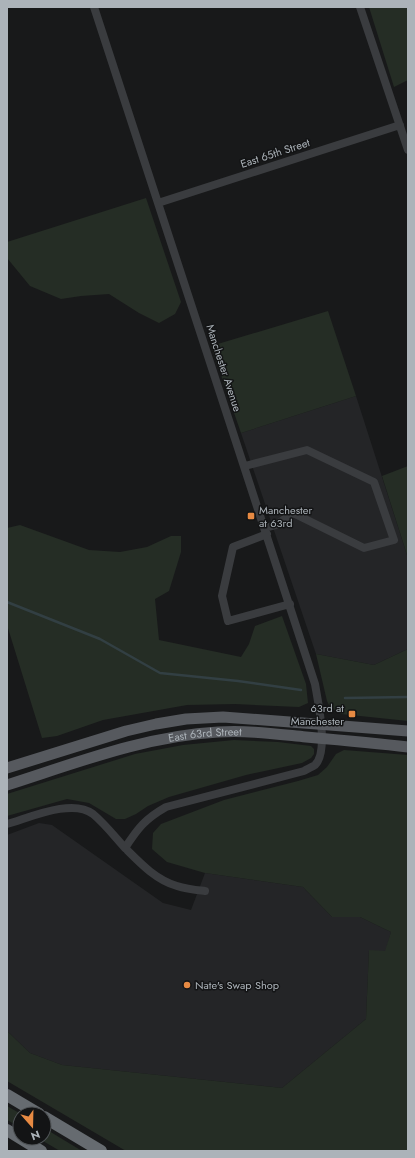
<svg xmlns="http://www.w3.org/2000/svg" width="415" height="1158" font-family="Jost,sans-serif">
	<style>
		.built { fill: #242527 }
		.green { fill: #252d25 }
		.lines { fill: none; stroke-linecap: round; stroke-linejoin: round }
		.stream { stroke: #323f43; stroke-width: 2.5 }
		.minor { stroke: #3a3c3f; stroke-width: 8 }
		.major { stroke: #56595e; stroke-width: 11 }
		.highway { stroke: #666b70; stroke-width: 12 }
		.poi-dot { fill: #e78a43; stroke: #131415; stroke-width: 1.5 }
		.labels { text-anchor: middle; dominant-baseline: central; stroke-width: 3; stroke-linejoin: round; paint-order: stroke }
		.street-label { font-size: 11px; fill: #acb3b9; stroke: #131415 }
		.poi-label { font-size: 11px; fill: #acb3b9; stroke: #131415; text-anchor: start }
	</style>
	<rect width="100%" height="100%" fill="#18191a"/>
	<path class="built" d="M356 396 408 558V649L374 665 316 654 241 433Z
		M39 823 52 825 163 903 191 910 205 873 303 887 332 917H360L391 932 386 951H369L366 1019 282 1088 62 1065 30 1053 7 1031V835Z"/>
	<path class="green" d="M369 7H408V80L394 87Z
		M146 198 181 302 175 314 159 323 139 313 109 294 81 296 61 299 30 286 7 258V242Z
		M328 311 356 396 241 433 211 346Z
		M408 466V558L382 476Z
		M20 525 89 550 120 552 147 547 171 536H181V552L169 591 155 599 159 640 241 657 249 644 255 626 282 616 306 684 308 703 299 707 235 704 187 705 103 720 57 736 42 738 7 625V528Z
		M408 649V721L341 714 330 707 327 701 316 654 374 665Z
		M234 740 278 742 311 746 314 749V754L311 758 302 763 246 775 169 797 148 806 136 814 125 819H116L89 803 67 799 7 816V794L135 754 183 745Z
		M344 750 408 755V1151H126L7 1081V1031L30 1053 62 1065 282 1088 366 1019 369 950 385 951 391 932 360 917H332L303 887 205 873 167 862 152 849 153 833 161 824 224 800 298 781 318 775 327 767 336 754Z
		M7 1106 21 1114 20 1127 7 1120Z
		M44 1128 82 1151H60L38 1138H44Z"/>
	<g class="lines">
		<path class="stream" d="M7 602 100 639 160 673 238 681 301 690
			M345 698 408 697"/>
		<path class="minor" d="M360 7 408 150
			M158 203 400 125
			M245 466 307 450 374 482 394 540 364 548 293 513 276 525 265 528
			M267 534 233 547 222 596 228 621 290 604
			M7 824C29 818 72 798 93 814 105 824 115 837 125 848 138 828 145 819 166 807L304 771C307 769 312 767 315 765 329 752 318 702 315 684L94 7
			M125 848C140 863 156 880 177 886 186 889 196 890 205 891"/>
		<g class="major">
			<path d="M7 768 126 731 156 724 186 719 223 717 408 731"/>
			<path id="s1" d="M7 785C76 763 145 736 218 732 247 730 276 734 306 737 340 740 374 743 408 747"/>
		</g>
		<path class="highway" d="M7 1095 39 1114
			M44 1117 101 1151
			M7 1130 41 1151"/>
	</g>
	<g class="poi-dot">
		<rect x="247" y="512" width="8" height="8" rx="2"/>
		<rect x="348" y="710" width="8" height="8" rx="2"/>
		<circle cx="187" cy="985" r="4"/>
	</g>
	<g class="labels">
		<g class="street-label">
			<text transform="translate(275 153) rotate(-18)">East 65th Street</text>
			<text transform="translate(224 368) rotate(72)">Manchester Avenue</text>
			<text stroke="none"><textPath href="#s1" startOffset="205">East 63rd Street</textPath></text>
		</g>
		<g class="poi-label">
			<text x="259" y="510">Manchester<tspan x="259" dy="13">at 63rd</tspan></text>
			<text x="344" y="708" text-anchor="end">63rd at<tspan x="344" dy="13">Manchester</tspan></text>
			<text x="195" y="985">Nate's Swap Shop</text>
		</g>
	</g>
	<rect width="415" height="1158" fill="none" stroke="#acb3b9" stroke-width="16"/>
	<g transform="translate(32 1126) rotate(160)"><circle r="19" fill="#131415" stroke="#505457"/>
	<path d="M0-3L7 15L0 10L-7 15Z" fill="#e78a43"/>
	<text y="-6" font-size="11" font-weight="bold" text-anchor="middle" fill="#acb3b9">N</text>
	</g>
</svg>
